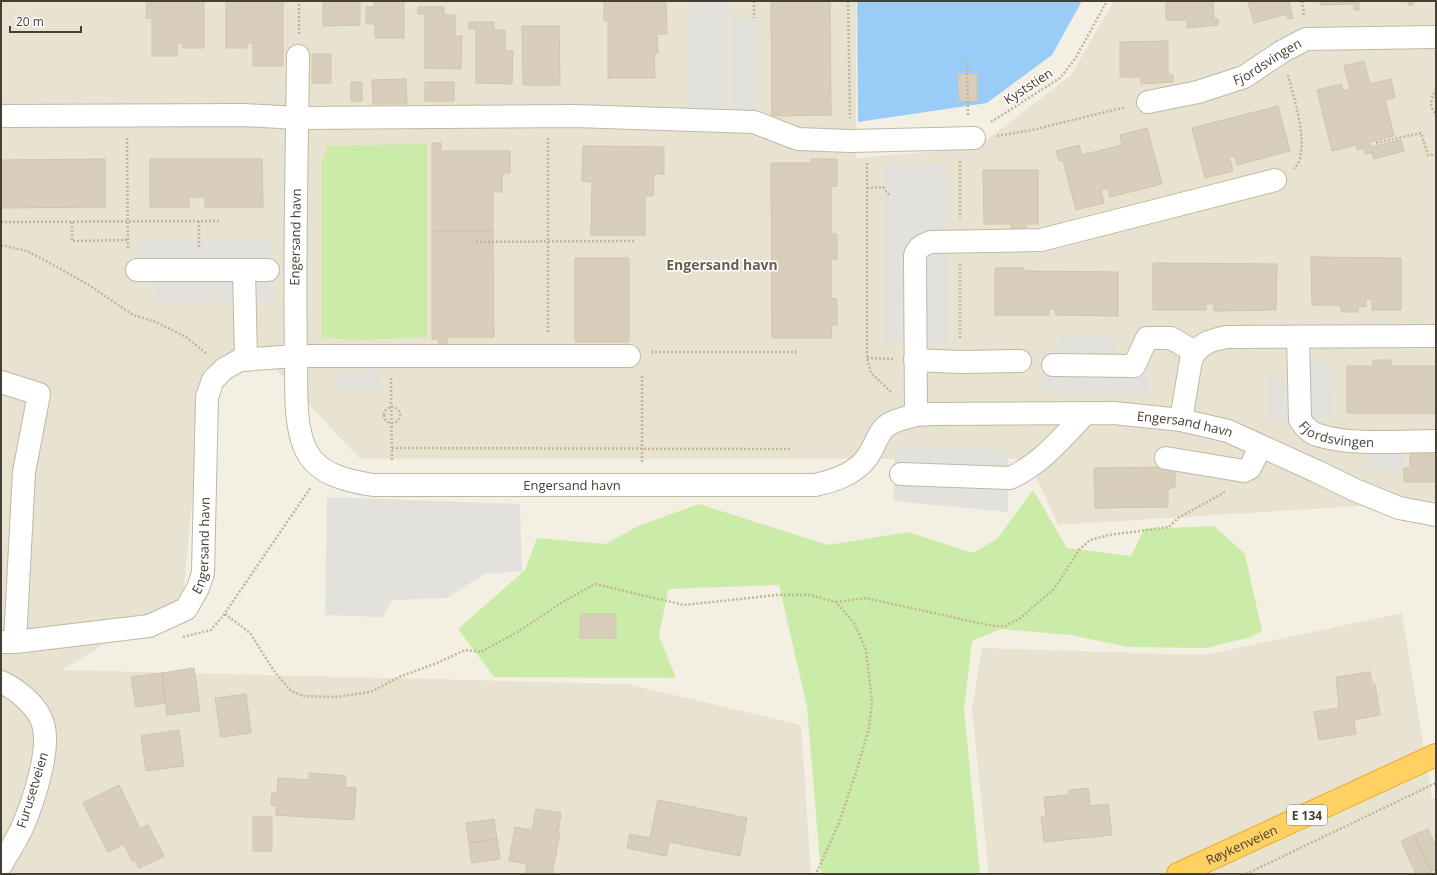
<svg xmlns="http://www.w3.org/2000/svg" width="1437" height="875" font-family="'Open Sans',sans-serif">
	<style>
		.residential { fill: #e8e2d1 }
		.green { fill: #cbeca8 }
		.parking { fill: #e3e1dc }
		.water { fill: #99cdf7 }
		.building { fill: #d9cebb; stroke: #d2c4aa }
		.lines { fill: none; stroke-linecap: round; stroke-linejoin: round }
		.minor-casing { stroke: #c0b8a5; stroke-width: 24 }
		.highway-casing { stroke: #ecab25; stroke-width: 24 }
		.path { stroke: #c3b595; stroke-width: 2.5; stroke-dasharray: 2 2; stroke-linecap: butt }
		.minor { stroke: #fff; stroke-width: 22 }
		.highway { stroke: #ffd163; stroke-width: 22 }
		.labels { text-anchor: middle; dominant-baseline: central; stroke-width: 3; stroke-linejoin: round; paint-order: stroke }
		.shield { fill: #fff; stroke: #7e7970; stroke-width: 1 }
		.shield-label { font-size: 12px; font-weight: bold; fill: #463f33 }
		.street-label { font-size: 13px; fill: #463f33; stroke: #fff }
		.neighbourhood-label { font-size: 14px; font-weight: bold; fill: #6a5e49; stroke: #fff }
	</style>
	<rect width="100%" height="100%" fill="#f4efe3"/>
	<path class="residential" d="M1 1H856V158L977 148 1071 75 1114 1H1436V501L1058 525 1028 459H360L274 367 205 369 183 596 62 670 627 684 801 725 811 874H1Z
		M1402 613 1432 799 1436 798V874H989L972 710 982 648 1204 655Z"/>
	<path class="green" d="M427 144V337L354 340 322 337V161L328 146Z
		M1033 490 1067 548 1131 556 1144 529 1214 526 1245 554 1262 631 1251 637 1207 648 1128 647 1070 635 1001 629 972 641 964 708 980 874H821L807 707 779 585 668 589 659 636 676 678 494 677 458 629 525 570 537 538 606 544 638 526 699 504 828 545 908 532 973 553 997 539Z"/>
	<path class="parking" d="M689 1 727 2V113H688Z
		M732 17 754 18V112L731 113Z
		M946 163 947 343 885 344 884 164Z
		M137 239 272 240 273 301 157 302 156 283 136 284Z
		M1059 336 1115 338 1117 356 1150 355 1148 394 1042 392 1043 352H1058Z
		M1329 360 1332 418H1313L1310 361Z
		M379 370V390H336L335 371Z
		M1267 374 1285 375 1286 419H1268Z
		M901 445 1008 450V512L893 501 895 456Z
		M1367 452 1404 453V472L1367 471Z
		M327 497 520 504 522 571 484 574 447 598 392 600 383 617 325 615Z"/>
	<path class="water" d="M857 1H1082L1052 55 987 103 858 122Z"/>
	<path class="building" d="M147 1H204V48H183V43H177V56H152V18H146Z
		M226 1H283V66H253V43H247V48H226Z
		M323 1H360V25L323 26Z
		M374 1H404V38H375V24H366V7H374Z
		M604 1H666L667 34H657L658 53H654L655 78H608V21H604Z
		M771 1H830L831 115 772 116Z
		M1166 1H1213L1214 19H1218V25L1187 28V20H1166Z
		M1248 1H1292L1289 3 1293 18 1288 19 1287 14 1254 23Z
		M1320 1H1359V10H1354V4L1320 5Z
		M1408 1H1413V5H1408Z
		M418 7H444V15H455V36H462L461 69 425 68V14H418Z
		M469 22H494V30H505V51H513L512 84 476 83V29H469Z
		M522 26H559L560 85H523Z
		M1168 41V75H1173V82L1141 84V77H1120V42Z
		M312 54H331V83H312Z
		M1364 61 1370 84 1391 79 1395 98 1385 100 1394 136 1369 142 1371 147 1401 140 1404 151 1374 159 1372 153 1365 154 1364 148 1357 150 1356 145 1332 151 1317 90 1341 84 1343 91 1350 89 1344 66Z
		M958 74H977V101H959Z
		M406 79 407 104H373L372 80Z
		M351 82H362V101H351Z
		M425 82H454V101H425Z
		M1278 106 1290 151 1237 165 1235 156 1229 157 1233 171 1205 178 1192 128Z
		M1147 128 1162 184 1110 197 1108 188 1101 190 1104 203 1076 210 1063 160 1059 161 1056 151 1079 145 1082 155 1122 145 1120 135Z
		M432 143H441V151H510V173H502V192H493V231H432Z
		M583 146 664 147V174H654L653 196H645V235H591L592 182 582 181Z
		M105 159V207L1 208V160Z
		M150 159H262L263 207H205V197H189V207H150Z
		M811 159H837V186L831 187V234H837V259H831V298L837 299V325H832L831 338H772L771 163H811Z
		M983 170H1038V224H1026V232H1011V224H984Z
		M432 231H493L494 337H447V343H438V339H432Z
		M1311 257 1401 258V310H1372V299H1366V306L1358 307V312H1342L1341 307 1338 305H1312Z
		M575 258H629V342H575Z
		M1153 263 1277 264 1276 310 1214 311V304H1206V310H1153Z
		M995 268H1024V271L1118 272V316L1056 315 1055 309H1049V315H995Z
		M1373 360H1391V366H1436V413H1347V366H1373Z
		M1410 454H1436V482H1404V468H1410Z
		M1167 467V468L1175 471V487L1168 489V507L1095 508 1094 468Z
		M581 614H616V638H580Z
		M194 668 200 711 167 715 162 673Z
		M1370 672 1372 684H1375L1380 715 1354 720 1356 734 1319 740 1314 712 1339 708 1336 677Z
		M162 673 165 703 136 707 131 677Z
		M246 694 251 733 221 737 215 698Z
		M179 730 184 766 146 771 141 736Z
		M309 773 346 776 345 787 356 788 354 820 276 815V806L271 805 272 793H277L278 778 309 780Z
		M119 785 140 829 148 825 164 856 139 868 135 860 132 861 124 844 108 852 83 803Z
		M1088 788 1090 806 1108 804 1112 835 1044 842 1041 817H1046L1044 797 1069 795V790Z
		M658 800 747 818 740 856 669 842 666 856 627 848 630 834 650 838Z
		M536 809 561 813 558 833H560L552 874H525L527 864 509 861 515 827 532 830Z
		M253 817H272V851H253Z
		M494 819 497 839 469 843 466 823Z
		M1428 829 1436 847V869L1431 872 1414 835Z
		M1414 835 1431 872 1425 874H1416L1401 841Z
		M497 839 500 859 472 863 469 843Z"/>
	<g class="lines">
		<defs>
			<g id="minor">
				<path id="s1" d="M298 56C297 155 294 254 296 353 297 382 293 424 306 450 318 475 348 481 373 485H815C833 481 853 475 865 460 873 451 876 437 884 428 892 420 906 418 916 415"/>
				<path id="s2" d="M1148 102 1198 92 1244 77 1283 51 1306 39 1436 37"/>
				<path d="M1 116 244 115 297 118 575 116 754 122 798 139 850 141 974 138"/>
				<path id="s3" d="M1275 180 1041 240 931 242C923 245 917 247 915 256L916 415 933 414 1114 413 1181 420 1228 431 1316 471 1355 490 1399 508 1436 515"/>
				<path d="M137 270H268"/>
				<path d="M244 270 246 360"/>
				<path id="s4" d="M1298 337 1300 420C1305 427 1310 433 1318 435 1351 446 1401 441 1436 441"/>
				<path d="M915 360 960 362 1020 361"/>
				<path d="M1053 365 1134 366 1147 338H1171L1195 352"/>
				<path d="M1 382 39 394 24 472 15 642"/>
				<path d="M1181 420 1191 360C1198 344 1210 340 1227 337L1436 336"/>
				<path d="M1166 458 1244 471 1250 468 1260 447"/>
				<path d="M901 474 1010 478C1040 465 1063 437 1086 413"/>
				<path id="s5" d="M1 642H15L149 626 186 609 198 588 203 573 207 397 213 380 224 369 240 360 296 356H629"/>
				<path d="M1 682C17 689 38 706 43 724 51 750 33 803 22 828 16 841 8 853 1 865"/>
			</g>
			<g id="highway">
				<path id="s6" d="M1178 874 1436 755"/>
			</g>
		</defs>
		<use href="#minor" class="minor-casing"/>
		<use href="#highway" class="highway-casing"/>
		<path class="path" d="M754 1V18
			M848 1 850 118
			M1302 1 1304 16
			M299 34V1
			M967 61 968 115
			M1288 75C1294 99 1306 134 1300 158 1300 162 1296 166 1294 169
			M1436 89C1431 99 1428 106 1436 114
			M991 122 1060 78 1075 59 1107 1
			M997 136 1032 130 1126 107
			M127 138 128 249
			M548 138V333
			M1376 143 1421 133 1428 155H1436
			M960 161V218
			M867 163V358L871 373 892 393
			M867 188 883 187 889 195
			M1 222 219 221
			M72 222V241L128 240
			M476 242 634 241
			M1 245 27 251 46 261 89 285 133 315 156 322 186 337 207 354
			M199 247V221
			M960 338V263
			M651 352H799
			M867 358 893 359
			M391 378 392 461
			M384 415a8 8 0 1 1 16 0a8 8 0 1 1-16 0Z
			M392 448 792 449
			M642 462V375
			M836 602 865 598 993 626H1005L1019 619 1054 589 1079 550 1090 540 1109 535 1169 527 1178 518 1225 492
			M225 614 250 633 274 671 291 691 303 696 335 697 371 692 399 677 437 663 465 650 481 652 516 633 561 603 595 584 684 605 777 595H810L836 602 854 623 866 650 872 702 869 728 857 769 839 823 816 874
			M183 637 211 630 223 616 311 487
			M1246 874 1436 783"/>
		<use href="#minor" class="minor"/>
		<use href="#highway" class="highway"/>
	</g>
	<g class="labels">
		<rect class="shield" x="1287" y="805" width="40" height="20" rx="3"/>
		<g class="shield-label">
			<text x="1307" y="815">E 134</text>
		</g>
		<g class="street-label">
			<text stroke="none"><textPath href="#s2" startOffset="127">Fjordsvingen</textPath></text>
			<text transform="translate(1028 86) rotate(-33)">Kyststien</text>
			<text transform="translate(295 237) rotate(-89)">Engersand havn</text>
			<text stroke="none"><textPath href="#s3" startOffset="803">Engersand havn</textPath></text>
			<text stroke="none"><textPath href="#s4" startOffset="125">Fjordsvingen</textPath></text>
			<text stroke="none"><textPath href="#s1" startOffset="673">Engersand havn</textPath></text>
			<text stroke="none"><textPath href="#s5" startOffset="257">Engersand havn</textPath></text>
			<text transform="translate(32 790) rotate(-73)">Furusetveien</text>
			<text stroke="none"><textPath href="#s6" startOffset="70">Røykenveien</textPath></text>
		</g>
		<g class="neighbourhood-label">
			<text x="722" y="264">Engersand havn</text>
		</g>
	</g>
	<rect width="1437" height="875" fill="none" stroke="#463f33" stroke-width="4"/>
	<path d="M10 26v6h71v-6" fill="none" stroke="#463f33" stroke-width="2"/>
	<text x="16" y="26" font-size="12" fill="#463f33" stroke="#ffffff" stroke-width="3" paint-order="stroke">20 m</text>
</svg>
